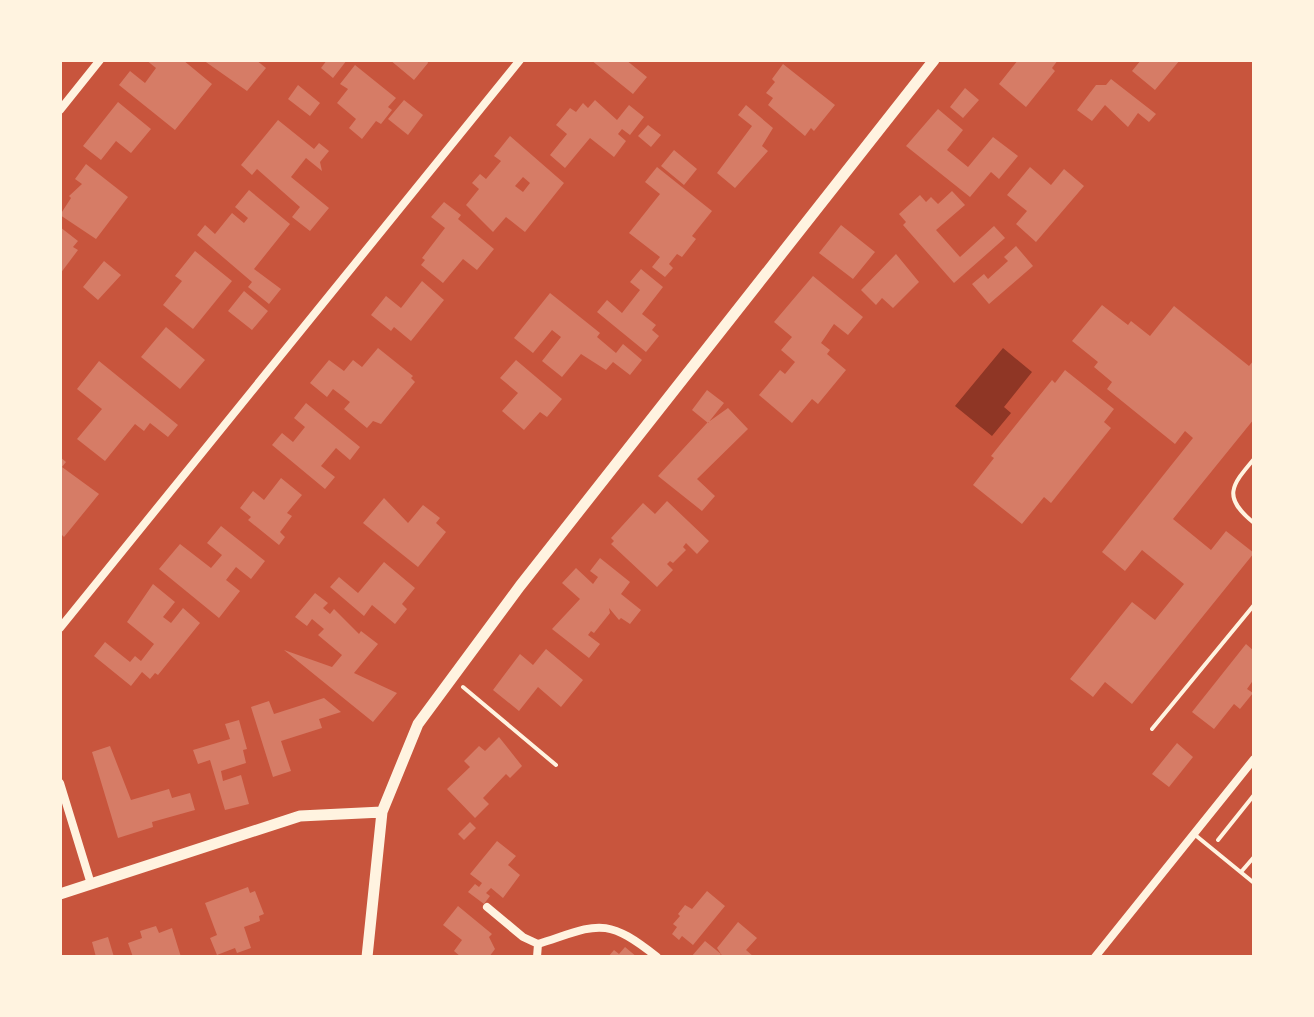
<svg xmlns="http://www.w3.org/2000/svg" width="1314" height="1017" font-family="'Exo 2',sans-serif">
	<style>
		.water { fill: #8f3625 }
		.building { fill: #d67c66; fill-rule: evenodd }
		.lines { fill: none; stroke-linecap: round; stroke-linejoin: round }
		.path { stroke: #fff3e0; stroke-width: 4 }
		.service { stroke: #fff3e0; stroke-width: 4 }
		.minor { stroke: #fff3e0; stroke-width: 8 }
		.tertiary { stroke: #fff3e0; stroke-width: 11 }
	</style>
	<rect width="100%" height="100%" fill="#c8553d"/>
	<path class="water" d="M1003 348 1032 372 1004 407 1011 413 992 436 955 406Z"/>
	<path class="building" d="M146 60H183L212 84 175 130 119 85 130 71 145 83 156 68Z
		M203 60H256L266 68 247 91Z
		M327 60H347L333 78 321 68Z
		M390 60H427L428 63 414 80Z
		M591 60H626L647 77 633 94Z
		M1018 60H1058L1052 68 1055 71 1026 107 999 84Z
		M1141 60H1180L1155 90 1132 71Z
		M783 64 835 105 814 131 811 128 805 136 768 105 773 98 766 93 775 82 772 79Z
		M355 65 396 98 388 107 392 110 381 124 376 121 362 139 349 128 356 119 337 103 348 89 340 84Z
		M1111 79 1156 114 1149 122 1138 113 1128 127 1105 105 1092 121 1077 110 1096 85H1106Z
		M298 85 320 103 310 116 288 99Z
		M965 88 979 100 963 118 950 107Z
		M404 100 423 115 408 135 388 119Z
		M595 100 617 120 629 105 644 117 630 135 622 129 618 134 626 141 614 157 590 138 565 168 550 155 567 134 556 125 570 108 576 112 583 103 588 108Z
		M118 102 151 129 131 153 116 141 101 160 83 146Z
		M746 105 773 128 762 146 768 151 735 188 717 173 752 126 738 115Z
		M938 109 963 130 947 150 968 167 993 137 1018 156 999 179 991 172 970 197 906 146Z
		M278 120 314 149 319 143 329 151 320 162 322 171 306 158 291 177 329 208 310 231 292 217 300 207 257 169 252 175 241 165Z
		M648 125 661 135 651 147 638 136Z
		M510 136 564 183 525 232 506 217 493 232 466 205 479 189 472 183 480 174 486 179 501 161 494 156ZM523 177 530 183 523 192 515 186Z
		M674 150 697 169 684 185 661 166Z
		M86 164 128 197 96 239 60 215 71 198 69 196 82 184 75 179Z
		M657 167 712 211 692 236 696 239 682 257 677 254 669 264 673 268 665 277 652 267 660 257 629 233 660 194 645 182Z
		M1030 167 1051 185 1064 169 1084 186 1036 242 1016 224 1027 211 1007 195Z
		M249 190 290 224 254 269 281 289 269 304 248 287 252 282 197 235 205 225 215 234 232 213 244 223 248 218 235 207Z
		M952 191 965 205 936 230 960 257 994 226 1005 238 954 283 903 225 906 222 899 214 920 195 926 202 931 197 938 204Z
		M444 202 461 215 458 219 494 249 477 270 463 259 443 283 421 265 425 260 422 258 445 228 431 217Z
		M841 225 875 252 853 279 819 253Z
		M60 227 78 241 73 247 78 250 60 274Z
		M1016 246 1033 266 989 304 972 284 984 274 988 279 1008 261 1004 257Z
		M195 251 232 281 193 329 163 305 182 281 175 276Z
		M896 254 919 282 893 308 882 298 876 305 861 290Z
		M104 261 121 275 98 300 83 287Z
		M641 269 663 287 642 314 656 325 652 330 659 336 646 352 597 312 607 300 622 313 640 290 630 282Z
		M813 276 863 317 848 335 834 324 821 343 830 350 827 354 846 370 818 404 812 399 792 423 759 395 780 370 785 374 795 362 781 350 792 337 774 322Z
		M422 281 444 300 411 341 394 327 391 331 371 315 386 296 401 308Z
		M244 291 268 311 252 330 228 311Z
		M550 293 600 333 597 337 616 353 623 344 642 360 630 375 613 362 606 370 581 354 562 377 542 361 561 337 552 330 533 353 514 338Z
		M1102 305 1128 325 1131 321 1150 336 1174 306 1249 366 1254 360V419L1173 519 1211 550 1226 531 1254 553 1132 704 1105 682 1093 697 1070 679 1132 602 1155 620 1184 584 1142 550 1125 571 1102 552 1193 438 1185 431 1175 444 1107 389 1112 382 1094 367 1098 362 1072 341Z
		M166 327 205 360 180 389 141 357Z
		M378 348 413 376 411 378 415 382 381 424 373 421 367 428 344 409 350 402 333 389 327 397 310 383 329 360 344 371 353 360 362 367Z
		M516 360 562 399 547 417 540 412 524 430 502 411 518 393 500 378Z
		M99 361 178 425 168 437 150 423 144 431 135 424 105 461 77 439 102 409 77 389Z
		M1065 370 1114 409 1104 422 1111 428 1051 503 1044 497 1022 524 973 485 994 458 991 456 1052 380 1055 383Z
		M707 390 724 403 708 423 692 410Z
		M306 403 360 447 350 460 336 448 321 466 335 477 325 489 272 445 282 433 293 442 305 427 294 418Z
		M728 408 748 429 697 479 715 496 702 511 658 476 707 423Z
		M60 457 66 462 62 467 99 494 64 537 60 533Z
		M281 478 302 495 287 513 292 516 280 532 285 537 279 545 248 520 251 517 240 508 253 491 264 500Z
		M384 498 408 523 423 505 440 518 436 523 446 532 418 567 363 523Z
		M667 501 709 541 697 554 686 543 683 547 686 550 673 563 670 561 667 564 673 570 657 587 611 544 614 541 611 538 643 503 655 514Z
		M221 526 265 561 251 579 236 567 226 580 240 591 219 618 159 569 180 544 211 568 222 555 207 543Z
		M600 558 630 582 621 594 641 610 630 624 621 618 619 620 609 608 610 613 594 633 591 631 588 635 600 644 589 658 552 629 580 599 562 583 576 568 593 584 598 577 590 571Z
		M384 562 415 588 402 604 407 609 395 624 372 605 364 616 330 587 339 577 358 593Z
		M153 584 175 602 163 617 171 623 183 608 200 623 158 675 155 673 150 679 142 672 131 686 94 656 105 642 130 662 135 656 141 661 154 644 127 622Z
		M315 593 328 603 323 608 330 614 334 609 359 634 361 631 378 644 354 673 397 693 373 722 284 650 332 667 342 655 318 635 324 629 312 619 307 626 295 617Z
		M1246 644 1254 651V679L1247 689 1253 693 1240 709 1234 704 1214 729 1192 712Z
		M546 649 583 680 561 707 538 687 519 711 493 690 520 654 533 665Z
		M324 698 341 712 319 719 322 728 281 741 291 771 273 777 251 707 269 701 274 714Z
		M239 720 247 749 243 750 246 763 221 771 223 781 241 775 249 804 225 810 210 760 198 764 193 750 230 739 225 724Z
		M499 737 522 766 510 778 506 774 483 798 489 804 475 818 447 789 470 767 464 761 479 746 485 751Z
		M1177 743 1193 757 1169 787 1152 774Z
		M110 746 131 800 169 789 172 798 190 793 195 810 152 822 153 827 118 838 92 752Z
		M470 822 476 828 464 840 458 834Z
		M497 841 516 856 508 865 520 875 503 898 491 888 486 893 490 896 484 904 468 892 475 884 479 887 482 883 470 874Z
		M248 887 250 893 255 891 264 914 259 916 260 921 244 927 251 948 237 953 235 948 217 955 210 938 217 935 205 903Z
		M707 891 725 906 693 945 682 936 679 940 672 934 677 927 673 924 680 916 678 914 685 905 692 909Z
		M458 906 492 934 489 937 495 949 489 957H461L454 951 462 940 443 925Z
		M738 922 757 938 746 950 754 957H723L717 948Z
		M156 926 159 933 172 928 181 957H133L128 943 142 938 140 931Z
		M108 937 114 957H96L92 942Z
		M705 941 721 954 718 957H691Z
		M625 947 637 957H608L614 950 619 954Z"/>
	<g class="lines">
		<path class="path" d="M463 687 556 765
			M1218 840 1254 795"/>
		<path class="service" d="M1254 459C1231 486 1222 497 1254 523
			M1152 729 1254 605
			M1194 834 1254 883
			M1241 872 1254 857"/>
		<path class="minor" d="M60 110 100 60
			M60 628 520 60
			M60 783 91 884
			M487 907 523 937 538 944C598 925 604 915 657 957
			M537 957 538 944
			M1095 957 1254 759"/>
		<path class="tertiary" d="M60 894 300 816 382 812
			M367 957 382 812 418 724 520 586 934 60"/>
	</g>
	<rect width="1314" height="1017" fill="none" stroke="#fff3e0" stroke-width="124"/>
</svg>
